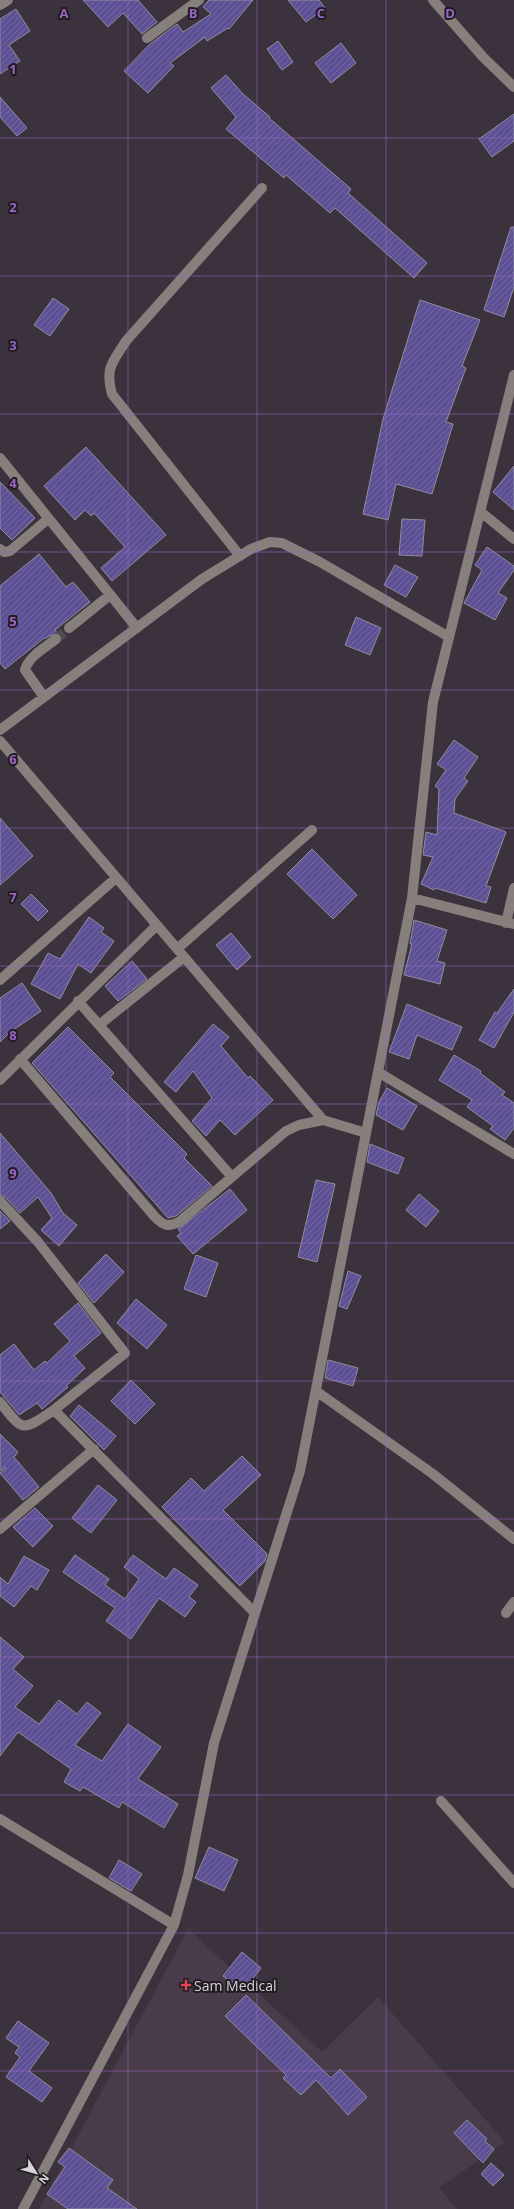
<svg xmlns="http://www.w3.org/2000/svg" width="514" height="2209" font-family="'Open Sans',sans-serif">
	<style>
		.education { fill: #493c4a }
		.building { fill: url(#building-hatch); stroke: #8f8d9c }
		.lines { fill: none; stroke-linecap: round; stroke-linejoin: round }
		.minor-tunnel { stroke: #544a55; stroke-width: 10; stroke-dasharray: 10 5; stroke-linecap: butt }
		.minor { stroke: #867f7c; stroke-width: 10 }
		.grid { fill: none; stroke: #9c66c8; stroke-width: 1; stroke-opacity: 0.55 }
		.health-dot { fill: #e0444e; stroke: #201c21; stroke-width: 1.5 }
		.labels { text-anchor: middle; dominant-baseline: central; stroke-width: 4; stroke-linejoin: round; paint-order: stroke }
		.poi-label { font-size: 14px; fill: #d9d3da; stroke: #201c21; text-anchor: start }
		.grid-label { font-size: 13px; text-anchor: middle; font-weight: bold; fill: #9c66c8; stroke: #201c21; stroke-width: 4; stroke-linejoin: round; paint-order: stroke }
	</style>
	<defs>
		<pattern id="building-hatch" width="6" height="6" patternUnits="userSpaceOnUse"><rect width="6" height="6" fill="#5d5094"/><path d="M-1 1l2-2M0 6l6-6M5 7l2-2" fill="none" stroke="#7468a2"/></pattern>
	</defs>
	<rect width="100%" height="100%" fill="#3c323d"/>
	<path class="education" d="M188 1929 322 2052 378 1997 505 2142 439 2188 457 2209H39Z"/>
	<path class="building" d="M83 0H138L157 22 142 34 123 13 108 27Z
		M209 0H253L229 29 228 28 207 41 205 37 170 63 174 66 148 93 124 71 150 44 177 24 183 32 211 14 203 7Z
		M288 0H319L325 8 306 22Z
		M16 9 30 31 9 45 20 61 0 74V19Z
		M278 41 293 62 282 70 267 49Z
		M341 43 356 63 331 83 315 63Z
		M226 75 243 94 270 117 269 118 351 189 348 193 427 263 414 278 335 208 330 213 286 175 284 178 226 129 236 117 211 88Z
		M0 97 27 128 17 136 0 117Z
		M514 114V141L492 157 479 139Z
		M511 227H514V287L504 317 484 310Z
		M53 298 69 309 50 336 34 325Z
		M420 300 480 320 462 366 466 368 446 422 453 424 432 494 396 484 388 520 363 514 383 419Z
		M86 447 166 535 112 581 101 568 125 547 94 513 91 516 85 510 75 520 44 486Z
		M514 466V510L493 492Z
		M0 482 35 518 12 540 0 528Z
		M402 519 425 520 422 556 399 555Z
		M487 547 514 566V570L498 593 507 598 495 620 464 603 482 570 475 565Z
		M39 554 66 587 73 582 90 602 55 630 57 633 43 639 5 669 0 663V586Z
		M395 565 418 577 406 597 384 585Z
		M356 617 381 628 370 655 345 645Z
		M454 740 478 757 464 778 468 781 455 799 454 813 506 832 486 886 491 887 486 903 435 888 434 890 421 884 433 857 423 855 426 832 437 835 439 789 435 786 446 770 437 764Z
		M0 818 33 856 0 885Z
		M312 849 357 895 333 919 287 874Z
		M31 894 48 911 38 921 21 904Z
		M89 917 104 928 101 932 114 941 91 973 78 964 60 999 31 984 48 953 60 959Z
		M414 920 447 930 437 961 445 963 440 984 404 975 412 944H410Z
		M231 933 251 957 237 970 216 945Z
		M132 961 147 979 118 1001 105 986Z
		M22 983 41 1011 10 1032 0 1042V998Z
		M514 989V1012L494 1048 479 1040 495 1012 497 1013Z
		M407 1004 462 1027 452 1050 417 1035 409 1059 389 1052Z
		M213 1024 229 1037 221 1046 248 1078 250 1076 273 1100 235 1135 220 1120 206 1136 192 1121 212 1098 193 1071 176 1092 164 1082Z
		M68 1027 114 1073 110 1077 187 1154 184 1158 212 1186 176 1216 168 1218 32 1063Z
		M454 1055 481 1071 480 1073 505 1092 502 1095 514 1103V1128L505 1140 490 1129 493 1126 467 1107 472 1100 439 1080Z
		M387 1088 417 1106 403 1130 376 1115 379 1102Z
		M0 1133 51 1193 63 1213 77 1225 59 1246 41 1230 52 1218 38 1197 20 1213 5 1197 0 1195Z
		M370 1144 404 1158 398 1174 367 1162Z
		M316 1180 335 1184 317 1262 298 1257Z
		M230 1189 247 1210 193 1254 177 1236 181 1233 178 1229Z
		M419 1194 439 1211 426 1227 406 1210Z
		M0 1211 10 1221 0 1229Z
		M106 1254 124 1272 94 1303 78 1283Z
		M196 1255 218 1263 206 1297 184 1289Z
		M348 1271 361 1276 347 1309 339 1306Z
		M136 1299 167 1325 147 1349 117 1323Z
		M78 1303 101 1333 74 1356 85 1368 66 1386 68 1387 42 1409 37 1403 19 1415 0 1392V1355L14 1344 34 1370 45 1361 47 1363 70 1341 54 1324Z
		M328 1360 358 1368 353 1386 325 1378Z
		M131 1380 155 1404 135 1424 111 1401Z
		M79 1405 116 1436 104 1450 70 1416Z
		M0 1434 18 1452 14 1457 39 1487 23 1500 0 1473 6 1468 5 1467 0 1471Z
		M242 1456 261 1475 223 1510 267 1554 265 1561 240 1586 162 1507 191 1478 204 1491Z
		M98 1485 117 1500 91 1533 72 1518Z
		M35 1508 53 1526 33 1547 13 1527Z
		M75 1555 109 1579 105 1585 125 1599 139 1579 124 1567 133 1555 166 1579 174 1568 198 1585 189 1597 196 1602 185 1617 159 1598 131 1639 106 1621 115 1608 63 1572Z
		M24 1556 49 1570 37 1590 31 1586 14 1607 0 1596V1577L8 1584Z
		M0 1637 24 1657 13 1669 33 1686 15 1707 39 1724 59 1700 77 1714 87 1702 101 1713 75 1745 102 1761 128 1724 161 1747 138 1779 178 1804 164 1828 122 1802 119 1808 83 1787 80 1791 64 1782 71 1769 18 1732 0 1756Z
		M209 1847 238 1860 224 1891 195 1878Z
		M119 1860 142 1874 131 1891 109 1878Z
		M242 1952 261 1968 243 1991 223 1976Z
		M246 1995 331 2078 340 2069 367 2097 348 2115 316 2080 301 2095 283 2078 286 2075 225 2016Z
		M18 2021 49 2043 29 2071 52 2088 42 2102 6 2077 20 2057 15 2053 19 2047 6 2038Z
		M467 2120 487 2139 485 2141 494 2149 483 2163 454 2133Z
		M69 2148 113 2180 107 2188 137 2209H68L47 2194 65 2167 58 2162Z
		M491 2163 504 2175 493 2186 481 2174Z"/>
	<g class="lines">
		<path class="minor-tunnel" d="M56 639 69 628"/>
		<path class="minor" d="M433 0 483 57 514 87
			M0 5 8 0
			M147 38 199 0
			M0 458 137 628
			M481 512 514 539
			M0 549 4 552 10 551 48 519
			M240 556 112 394C105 368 112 363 126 341L262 188
			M69 628 110 595
			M44 697 25 670C28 657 46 647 56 639
			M0 730 202 579 251 549 270 542 282 543 320 562 449 637
			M0 741 323 1120
			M412 898 514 924
			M506 923 514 888
			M177 949 312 830
			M0 980 116 878
			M78 1001 232 1177
			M99 1025 184 957
			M20 1059 155 1217C164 1226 168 1227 179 1222L286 1131 299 1125 323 1120 366 1133
			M378 1072 514 1154
			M0 1080 157 925
			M0 1201 38 1242 125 1353 54 1410 255 1613
			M316 1391 433 1474 514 1539
			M0 1402C24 1433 22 1431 54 1410
			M0 1529 94 1449
			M506 1613 514 1602
			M441 1801 514 1883
			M0 1819 174 1925
			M23 2209 174 1925 188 1875 214 1743 300 1471 412 898 433 702 514 375"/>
	</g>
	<path class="grid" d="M128 0V2209M257 0V2209M386 0V2209M0 138H514M0 276H514M0 414H514M0 552H514M0 690H514M0 828H514M0 966H514M0 1104H514M0 1243H514M0 1381H514M0 1519H514M0 1657H514M0 1795H514M0 1933H514M0 2071H514"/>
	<path class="health-dot" d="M184 1979h4v4h4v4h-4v4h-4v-4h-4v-4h4z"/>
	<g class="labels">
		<g class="poi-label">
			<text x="194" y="1985">Sam Medical</text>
		</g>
	</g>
	<g class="grid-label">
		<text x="64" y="18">A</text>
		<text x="193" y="18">B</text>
		<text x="321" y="18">C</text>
		<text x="450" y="18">D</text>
		<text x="13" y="74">1</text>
		<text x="13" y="212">2</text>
		<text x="13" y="350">3</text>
		<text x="13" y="488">4</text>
		<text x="13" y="626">5</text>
		<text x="13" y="764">6</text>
		<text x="13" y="902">7</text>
		<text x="13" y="1040">8</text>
		<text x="13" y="1178">9</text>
	</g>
	<g transform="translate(36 2173) rotate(127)" stroke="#201c21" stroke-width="3" paint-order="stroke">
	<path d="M0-3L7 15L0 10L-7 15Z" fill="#d9d3da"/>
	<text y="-6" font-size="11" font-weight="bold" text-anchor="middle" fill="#d9d3da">N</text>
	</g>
</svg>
